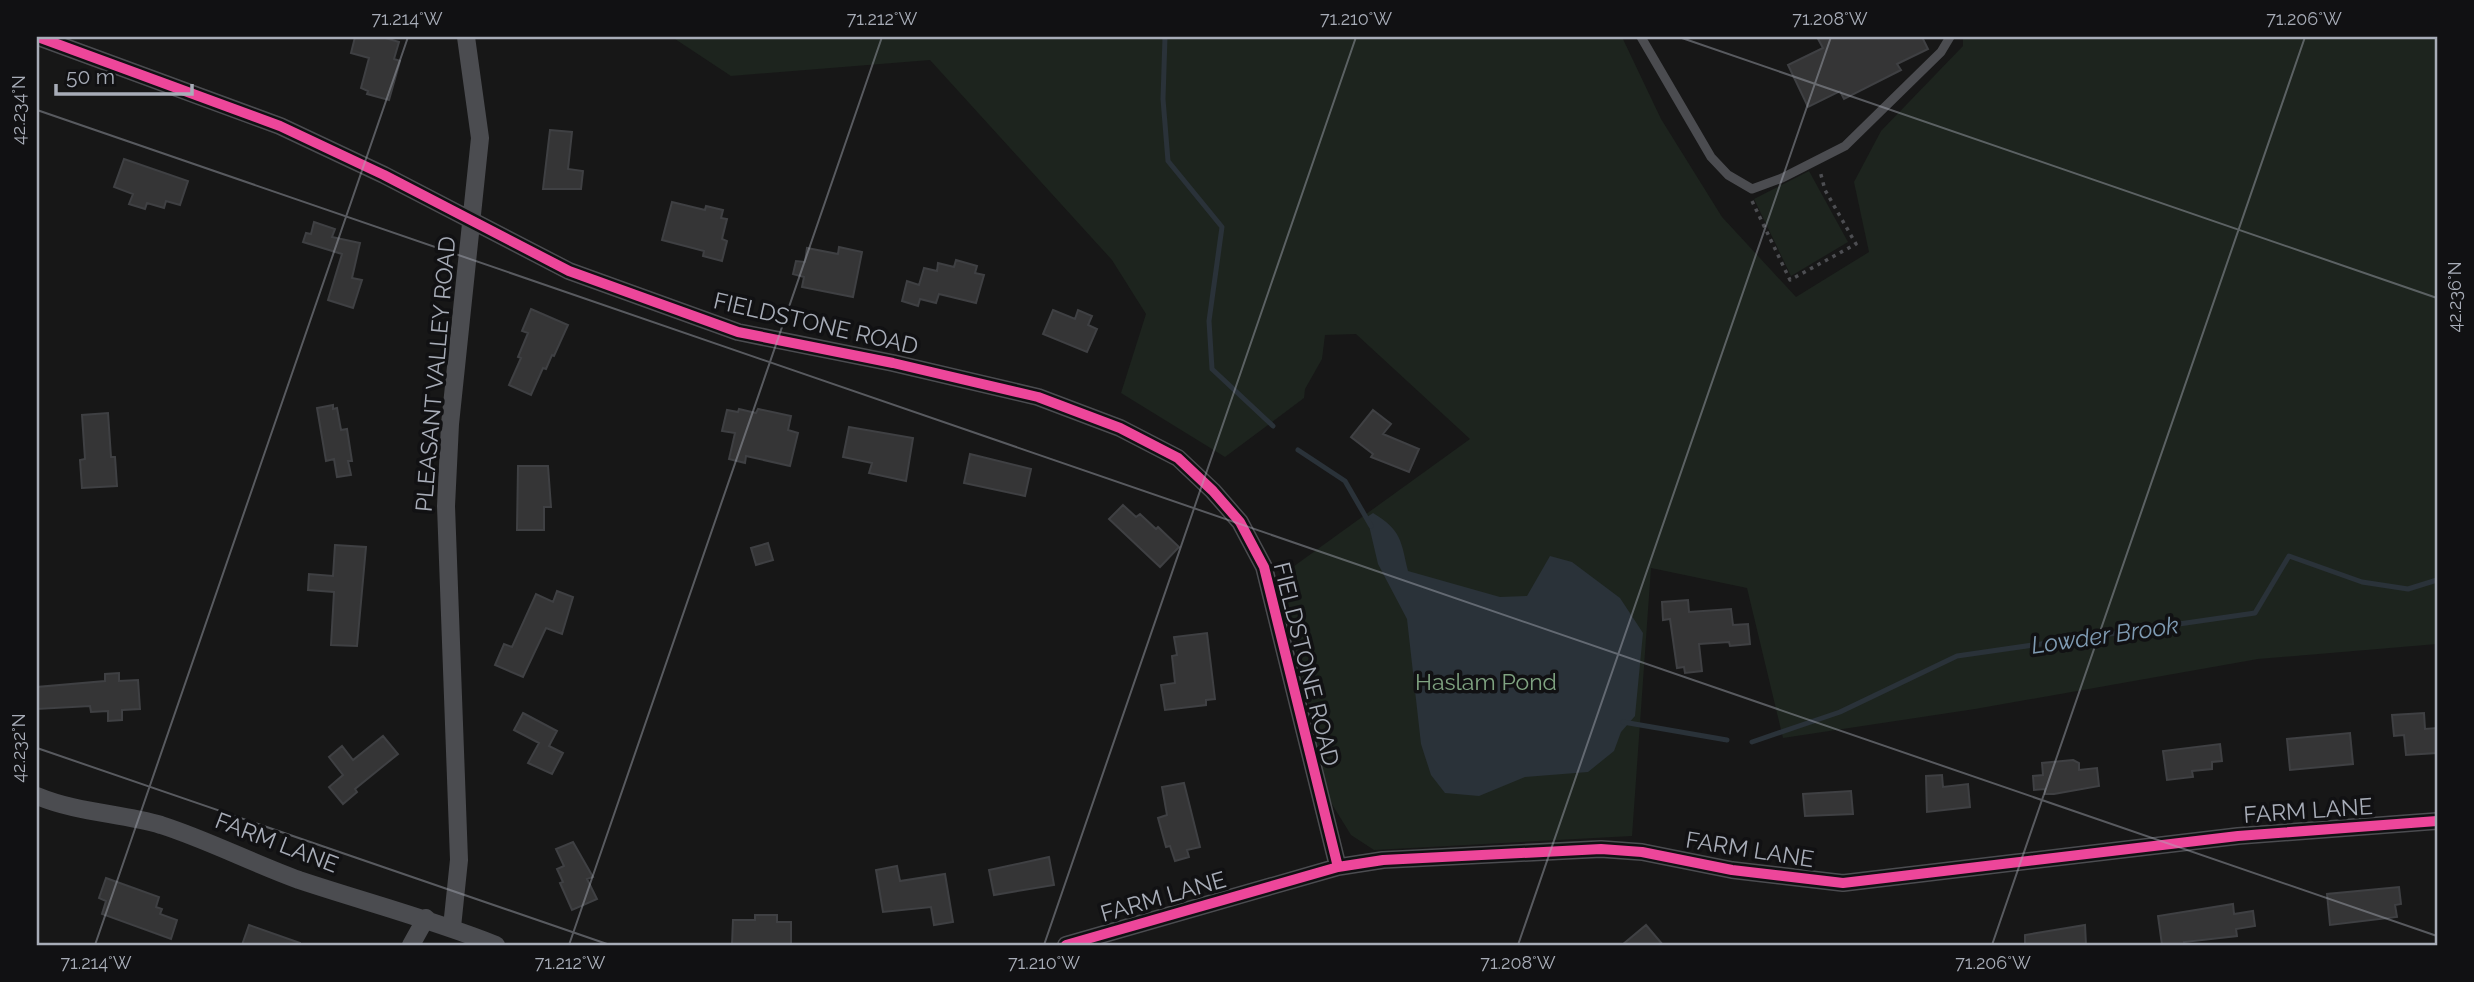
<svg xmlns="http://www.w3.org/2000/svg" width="2474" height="982" font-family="Raleway,sans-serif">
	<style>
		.green { fill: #1d241e }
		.water { fill: #2a3239 }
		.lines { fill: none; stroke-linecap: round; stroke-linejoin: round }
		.stream { stroke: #2a3239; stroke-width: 5 }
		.building { fill: #353536; stroke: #3f4043; stroke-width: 2 }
		.path { stroke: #4d4e52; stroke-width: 3.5; stroke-dasharray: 3.5 5; stroke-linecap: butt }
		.service { stroke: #4b4c50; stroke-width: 9 }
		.minor { stroke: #4b4c50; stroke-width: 18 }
		.cycleway-casing { stroke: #111113; stroke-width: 15 }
		.cycleway { stroke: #ed469a; stroke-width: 10 }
		.ticks { fill: none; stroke: #a8adb8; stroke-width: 2; stroke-opacity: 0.45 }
		.labels { text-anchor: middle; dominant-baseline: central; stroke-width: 7; stroke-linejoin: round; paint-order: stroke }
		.street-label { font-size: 23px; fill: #a8adb8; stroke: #111113 }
		.park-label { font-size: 23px; fill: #7fa381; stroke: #111113 }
		.water-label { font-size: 24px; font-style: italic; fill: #7f9bb3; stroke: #111113 }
		.neatline { fill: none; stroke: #a8adb8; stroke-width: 2.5 }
		.ticks-label { font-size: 18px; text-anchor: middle; fill: #a8adb8 }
	</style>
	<rect width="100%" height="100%" fill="#171717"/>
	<path class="green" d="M672 37H1622L1661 119 1722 217 1796 297 1869 252 1854 182 1881 131 1963 46V37H2437V644L2258 659 1975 709 1783 738 1747 588 1651 568 1632 836 1374 850 1351 835 1330 801 1279 577 1470 439 1356 334 1325 335 1322 359 1305 389 1304 398 1225 457 1121 393 1146 314 1112 260 930 60 731 76Z
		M1809 171 1848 242 1791 276 1754 199Z"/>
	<path class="water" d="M1373 513C1402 530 1401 542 1408 571L1500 597 1527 596 1550 556 1572 562 1620 598 1643 633 1635 716 1621 732 1614 751 1588 772 1525 777 1479 796 1445 793 1431 775 1421 744 1407 619 1378 564 1367 517Z"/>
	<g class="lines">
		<path class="stream" d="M1165 37 1163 99 1168 161 1222 227 1209 321 1212 369 1273 426
			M1298 450 1345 481 1371 526
			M1623 722 1727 740
			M1752 742 1840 712 1957 656 2255 613 2289 556 2362 582 2408 589 2437 580"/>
	</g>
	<path class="building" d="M355 37H382L399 42 394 59 400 61 389 100 367 94 368 91 361 88 369 58 351 53Z
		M1817 37H1922L1928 49 1897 64 1901 70 1844 99 1840 91 1808 107 1788 65 1823 48Z
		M550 130 572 132 568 169 583 171 581 189H543Z
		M124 159 188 181 180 205 166 201 164 208 147 203 145 209 129 204 133 194 114 187Z
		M672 202 705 210 706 206 723 210 721 218 727 219 722 239 727 241 722 261 703 256 704 251 662 240Z
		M314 222 335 229 332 237 360 243 352 278 362 280 353 308 328 300 342 254 303 242 306 233 311 234Z
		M839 247 862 252 853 297 802 287 804 277 793 274 796 261 805 262 807 248 838 254Z
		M956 260 977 266 975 273 984 275 976 303 939 294 936 303 920 299 918 306 902 301 907 281 919 285 924 268 937 271 938 263 954 267Z
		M531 309 568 325 554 356 552 355 546 369 543 368 531 395 509 385 521 358 518 357 528 333 522 331Z
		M1053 310 1075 319 1078 310 1092 316 1088 325 1097 329 1087 352 1043 334Z
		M333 405V409L337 408 341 430 347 429 352 461H348L351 475 337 477 334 459 326 461 317 408Z
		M739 409 756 413 758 409 791 416 788 430 798 433 790 466 746 456 745 463 729 459 735 433 722 431 727 410 738 412Z
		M1373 410 1391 424 1383 434 1419 449 1409 472 1371 457 1373 454 1351 437Z
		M108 413 111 457H115L117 486 82 488 80 460 85 459 82 415Z
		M849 427 913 438 906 481 869 473 872 463 843 457Z
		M970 454 1031 469 1025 496 964 483Z
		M518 466H548L551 507H544V530H517Z
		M1123 505 1136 517 1140 514 1156 529 1158 527 1179 547 1160 567 1109 519Z
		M768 543 773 560 756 565 751 548Z
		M335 545 366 547 357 646 331 645 334 592 308 590 309 574 333 576Z
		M557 591 573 597 562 634 546 628 523 677 495 665 504 644 512 647 536 594 553 602Z
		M1688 600 1689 612 1731 609 1733 625 1748 624 1750 644 1730 646 1729 642 1699 644 1702 671 1685 673 1684 667 1677 668 1670 619 1663 620 1662 602Z
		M1207 633 1215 699 1206 700V705L1165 710 1161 685 1175 683 1172 656 1177 655 1174 637Z
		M119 673V681L138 680 140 709 122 710V720L108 721V711L91 712 90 706 37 709V687L105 681V674Z
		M523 713 557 731 549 746 563 753 552 774 528 763 539 743 514 730Z
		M2424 713 2425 729 2437 728V753L2406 755 2404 735 2394 736 2392 715Z
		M2350 733 2353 764 2290 770 2287 739Z
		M383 736 398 754 355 789 357 792 343 804 329 787 343 775 329 757 342 746 353 760Z
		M2220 744 2222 761 2212 762V769L2192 771 2193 777 2167 780 2163 751Z
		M2073 760 2079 763V770L2097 768 2099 786 2054 794H2045V789L2034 790 2033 776 2043 775 2042 763Z
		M1942 775 1943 787 1968 784 1970 807 1927 812 1926 776Z
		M1184 783 1200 847 1187 850 1189 857 1175 861 1170 846 1166 847 1158 818 1167 815 1162 787Z
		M1851 791 1853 814 1805 816 1803 794Z
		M573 842 593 877 587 879 597 899 572 910 560 883 563 882 557 869 564 866 556 849Z
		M1049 857 1054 885 994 895 989 870Z
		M897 866 900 881 945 874 953 922 934 925 931 907 883 912 876 870Z
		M106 878 159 897 156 907 162 909 160 914 177 920 171 939 102 914 106 901 99 898Z
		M2399 887 2401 904 2395 905 2397 917 2330 925 2327 894Z
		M2233 904 2234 914 2253 911 2255 926 2236 929 2237 936 2184 942 2185 945H2162L2158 916Z
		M755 915H777V922H791V945H732L733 920H755Z
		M249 925 300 943V945H242Z
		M1646 925 1663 945H1622Z
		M2085 925 2086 945H2025V935Z"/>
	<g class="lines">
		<path class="path" d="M1752 201 1790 280 1856 244 1825 190 1820 171"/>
		<path class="service" d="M1641 37 1711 157 1728 175 1752 189 1782 178 1845 146 1941 52 1950 37"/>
		<path class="minor" d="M38 37 280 126 384 175 569 271 738 332 893 363 1038 397 1120 428 1178 458 1213 491 1240 522 1264 567 1338 867
			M37 796C78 813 120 813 161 825 208 840 252 863 299 880 365 902 431 919 496 945
			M452 927 459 860 446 506 450 424 480 138 466 37
			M411 945 426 918
			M1066 945 1338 867 1383 860 1601 849 1642 852 1732 870 1843 883 2238 836 2437 821"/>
		<defs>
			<path id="cycleway" d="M38 37 280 126 384 175 569 271 738 332 893 363 1038 397 1120 428 1178 458 1213 491 1240 522 1264 567 1338 867
				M1066 945 1338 867 1383 860 1601 849 1642 852 1732 870 1843 883 2238 836 2437 821"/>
		</defs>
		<use href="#cycleway" class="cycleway-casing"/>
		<use href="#cycleway" class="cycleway"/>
	</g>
	<path class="ticks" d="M1679 37 2437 298M37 110 2437 936M37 748 610 945M95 945 408 37M569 945 882 37M1044 945 1356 37M1518 945 1831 37M1992 945 2305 37"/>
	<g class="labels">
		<g class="street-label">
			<text transform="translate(816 323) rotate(13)">FIELDSTONE ROAD</text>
			<text transform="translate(435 374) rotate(-85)">PLEASANT VALLEY ROAD</text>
			<text transform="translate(1307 664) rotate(76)">FIELDSTONE ROAD</text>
			<text transform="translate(2308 810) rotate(-4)">FARM LANE</text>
			<text transform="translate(277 842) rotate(21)">FARM LANE</text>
			<text transform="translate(1750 849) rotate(9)">FARM LANE</text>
			<text transform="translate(1163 896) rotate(-16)">FARM LANE</text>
		</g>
		<g class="park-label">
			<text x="1486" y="681">Haslam Pond</text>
		</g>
		<g class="water-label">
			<text transform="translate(2105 635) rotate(-8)">Lowder Brook</text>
		</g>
	</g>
	<rect width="2474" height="982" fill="none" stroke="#111113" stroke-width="77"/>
	<path d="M56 84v10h136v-10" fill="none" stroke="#a8adb8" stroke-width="3.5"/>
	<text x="66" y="84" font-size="21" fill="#a8adb8" stroke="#111113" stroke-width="5" paint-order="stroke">50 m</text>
	<rect x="38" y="38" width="2398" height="906" class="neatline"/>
	<g class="ticks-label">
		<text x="407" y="25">71.214°W</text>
		<text x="882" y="25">71.212°W</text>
		<text x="1356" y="25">71.210°W</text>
		<text x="1830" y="25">71.208°W</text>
		<text x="2304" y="25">71.206°W</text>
		<text transform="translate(19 110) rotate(-90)" y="6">42.234°N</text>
		<text transform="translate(2455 297) rotate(-90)" y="6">42.236°N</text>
		<text transform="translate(19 748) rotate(-90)" y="6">42.232°N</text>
		<text x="96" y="969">71.214°W</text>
		<text x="570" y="969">71.212°W</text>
		<text x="1044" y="969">71.210°W</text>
		<text x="1518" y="969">71.208°W</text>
		<text x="1993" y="969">71.206°W</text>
	</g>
</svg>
